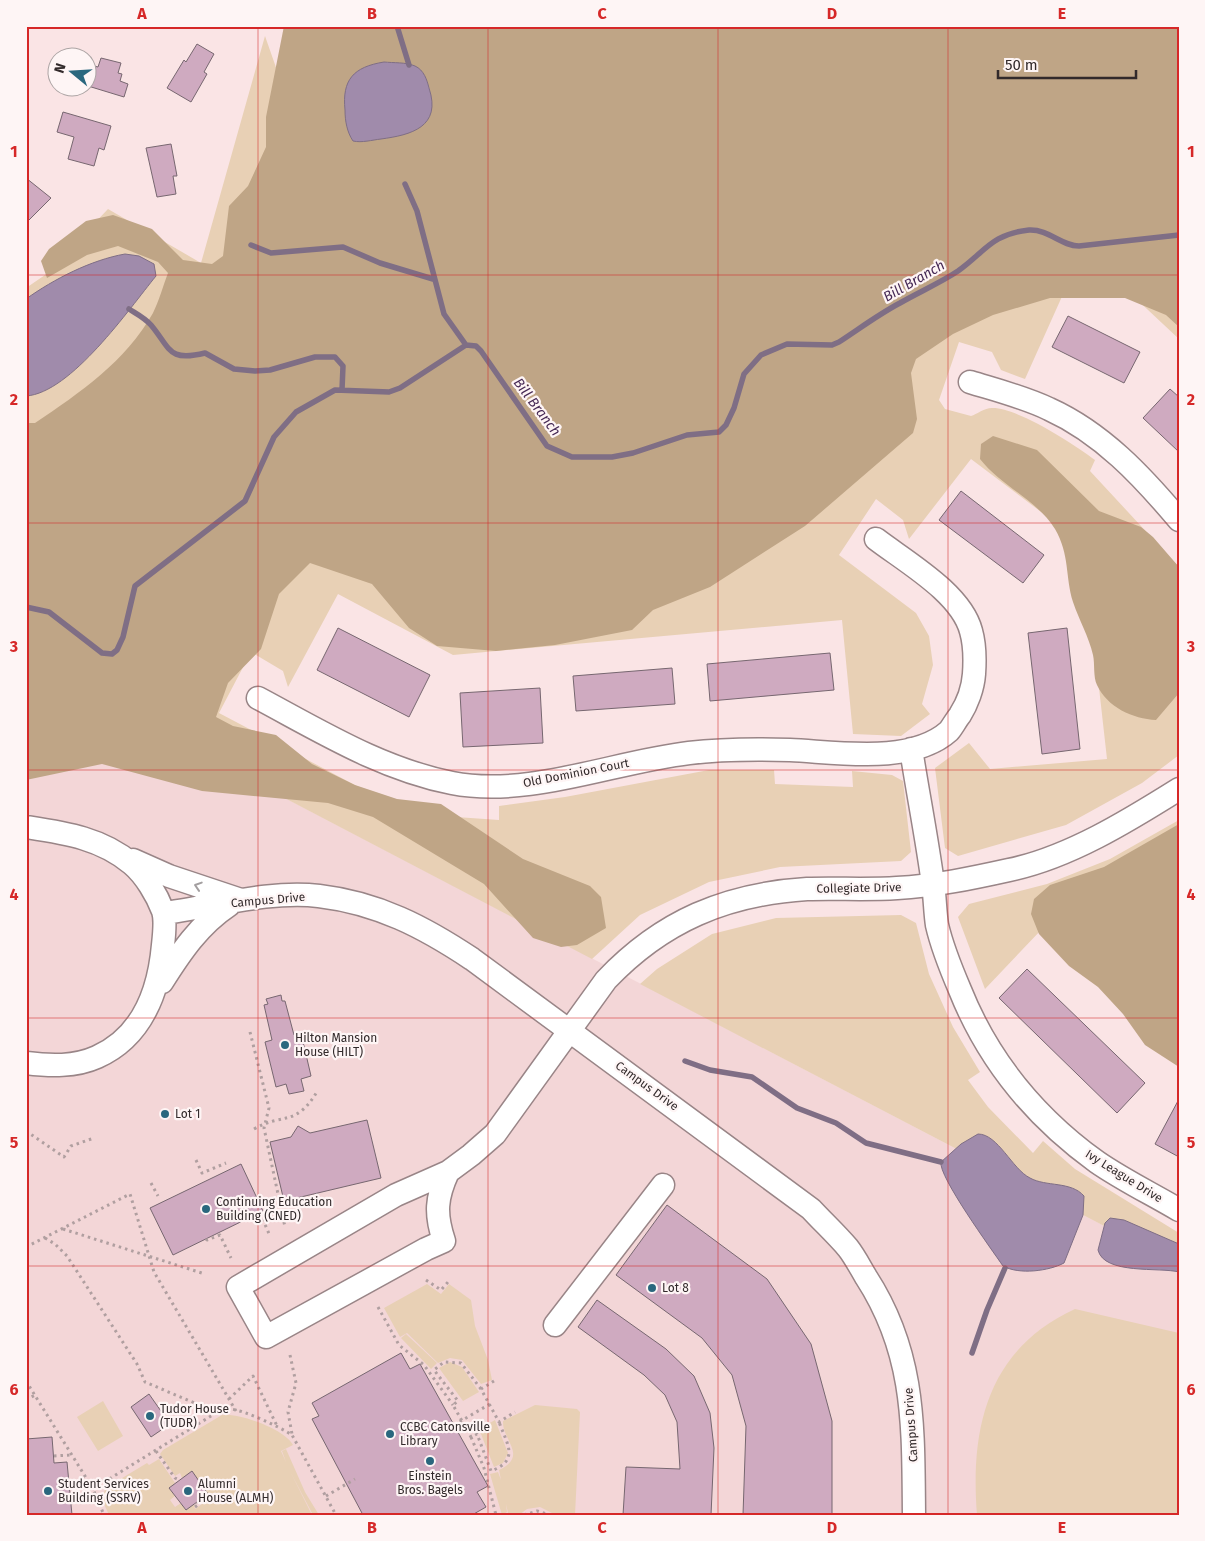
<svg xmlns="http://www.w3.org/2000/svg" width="1205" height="1541" font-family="'Fira Sans',sans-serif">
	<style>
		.built { fill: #f3d6d7 }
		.green { fill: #e8d0b5 }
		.forest { fill: #bfa586; fill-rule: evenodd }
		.water { fill: #a08bab; stroke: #7f6e85 }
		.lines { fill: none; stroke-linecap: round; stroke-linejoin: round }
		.stream { stroke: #7f6e85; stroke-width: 5.5 }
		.building { fill: #cfaac0; stroke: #776770 }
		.minor-casing { stroke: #998587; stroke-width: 25 }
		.path { stroke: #b09fa0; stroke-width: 3; stroke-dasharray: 2.5 4; stroke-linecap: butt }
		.minor { stroke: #fff; stroke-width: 22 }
		.oneway { stroke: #a39fa0 }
		.grid { fill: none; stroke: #d62828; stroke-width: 1; stroke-opacity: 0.55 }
		.poi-dot { fill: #2a677e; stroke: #fef5f5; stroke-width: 2 }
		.labels { text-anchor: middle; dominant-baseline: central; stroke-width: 4.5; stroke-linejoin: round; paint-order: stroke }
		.street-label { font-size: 12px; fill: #322a2b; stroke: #fef5f5 }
		.poi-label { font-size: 12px; fill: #322a2b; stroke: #fef5f5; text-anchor: start }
		.water-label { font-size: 14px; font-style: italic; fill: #472a56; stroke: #fef5f5 }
		.neatline { fill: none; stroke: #d62828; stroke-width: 2 }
		.grid-label { font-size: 16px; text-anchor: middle; font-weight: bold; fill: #d62828 }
	</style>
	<rect width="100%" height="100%" fill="#fae4e5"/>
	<path class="built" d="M26 679 67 684 1179 1265V1515H26Z"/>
	<path class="green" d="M265 36 308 159 1179 54V339L1131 294 1064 292 1025 379 1001 370 992 352 959 342 939 400 945 409 971 416C977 414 986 407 993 408 1018 408 1074 444 1095 460L1090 471 1179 567V755L1142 783 1066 825 958 856 945 848 935 768 969 743 990 769 1107 759 1087 581 1061 527 971 459 909 539 903 520 876 499 839 555 916 613 929 636 933 665 922 704 930 714 901 736 853 734 842 620 453 655 338 594 288 687 283 671 251 652 219 713 385 801 442 816 499 820V806L565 797 709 770H774L775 784 853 787 852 771 892 775 903 781 911 852 901 861 780 867 709 882 640 915 592 959 67 684 26 679V288L45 275 108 209 201 263Z
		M1179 820V1059L1042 929 985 989 958 917 969 904 1047 884 1110 859Z
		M901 915 916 923 929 974 953 1027 980 1072 968 1080 988 1107 1033 1153 1043 1141 1075 1169 1179 1233V1265L640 984 657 969 712 934 776 918Z
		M427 1284 441 1294 449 1284 471 1300 475 1326 488 1360 492 1380 481 1384 462 1360 450 1358 438 1363 407 1333 400 1337 384 1308Z
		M1075 1309 1179 1333V1515H977C970 1427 988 1349 1075 1309Z
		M406 1334 437 1363 431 1369 401 1338Z
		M450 1362 462 1367 479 1392 463 1401 439 1368Z
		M103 1401 123 1436 98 1451 77 1417Z
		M535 1405 577 1409 580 1412 575 1515H556L540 1507 527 1509 519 1515H505L508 1513 506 1504 507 1512 502 1515 490 1474 498 1472 501 1480 499 1470C529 1455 502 1441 503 1421Z
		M222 1415C239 1413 285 1429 293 1445L281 1451 286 1462 282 1451 286 1449 305 1492 319 1515H313L291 1473 312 1515H109L100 1495 105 1491 104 1489 147 1463 149 1465 159 1459 175 1483 169 1488 175 1496 170 1500 175 1507 181 1503 194 1504 195 1509 202 1504 198 1501 207 1494 191 1472 182 1478 180 1473 175 1476 160 1454 163 1450Z
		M495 1420 508 1453 503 1463 494 1467 479 1429Z"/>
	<path class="forest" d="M284 26H1179V327L1166 315 1125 298H1050L993 315 953 334 916 359 911 373 917 419 913 433 805 526 710 587 653 610 632 630 555 645 496 651 437 646 409 628 372 584 310 563 279 594 261 649 228 683 216 717 233 726 276 735 312 764 355 785 397 799 441 804 523 859 590 886 601 897 606 928 577 945 561 947 533 938 484 884 373 817 328 803 202 791 102 764 26 780V423H35C81 392 125 362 153 313 159 301 163 286 168 273L158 262 118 246 87 255 47 278 41 261 49 249 86 221 113 215 152 229 183 260 212 264 223 256 229 206 248 186 266 147V117ZM384 62C411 65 421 62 430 91Z
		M993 436 1037 450 1099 511 1141 527 1153 537 1179 567V693L1156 720C1133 719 1107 707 1097 685 1093 677 1095 664 1093 655 1089 637 1079 620 1073 602 1065 576 1070 555 1055 529 1037 500 1001 486 980 459L981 444Z
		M1179 824V1067L1145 1045 1123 1014 1098 987 1069 966 1039 934 1031 914 1034 899 1050 885 1104 867Z"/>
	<path class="water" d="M384 62C393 63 406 62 415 66 424 70 427 80 429 88 442 127 411 135 381 139 372 140 362 143 353 141 347 132 345 121 345 110 342 80 353 67 384 62Z
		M125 254 139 256 154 264 156 276C129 309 71 393 26 396V299C54 279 91 260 125 254Z
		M978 1134C998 1134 1012 1169 1030 1178 1046 1187 1071 1181 1084 1196L1083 1215 1064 1263C1049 1271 1019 1275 1003 1266 992 1250 938 1176 941 1162L961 1144Z
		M1110 1218 1124 1220 1179 1244V1272C1160 1267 1104 1275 1098 1250L1105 1223Z"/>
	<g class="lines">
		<path class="stream" d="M397 26 409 65
			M405 184 417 211 444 314 466 345
			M251 245 271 253 343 247 380 263 433 279
			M129 309C137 314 145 318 151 325 171 349 168 362 205 353L234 369 255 371 270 370 315 357H335L343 366 342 390
			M26 607 49 612 102 653 112 654 117 650 123 637 135 586 245 501 274 437 296 412 335 390 389 392 400 388 466 345 476 346 481 351 547 446 572 457H612L633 453 687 435 719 432 726 425 734 408 744 374 761 355 787 344 832 345 839 342C859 329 879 314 900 303 919 292 940 283 958 271 985 252 991 234 1029 230 1049 229 1061 246 1079 246L1179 235
			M685 1061 710 1070 752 1077 797 1108 836 1123 866 1143 941 1162
			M972 1353 987 1310 1005 1268"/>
	</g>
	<path class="building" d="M197 44 214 54 204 72 207 74 191 102 167 88 184 60 186 62Z
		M101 58 121 63 118 73 122 74 120 81 128 84 124 97 88 86 90 65 98 67Z
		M63 112 111 126 104 150 99 148 94 166 68 159 74 137 57 132Z
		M171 144 177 176H173L176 194 157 197 146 148Z
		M26 178 51 198 26 223Z
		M1068 316 1140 352 1124 383 1052 347Z
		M1170 389 1179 397V452L1143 418Z
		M961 491 1044 555 1023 583 939 520Z
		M338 628 430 675 409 717 317 670Z
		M1067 628 1080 749 1042 754 1028 633Z
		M830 653 834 690 710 701 707 664Z
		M672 668 675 704 576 711 573 676Z
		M540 688 543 743 463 747 460 693Z
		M1027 969 1145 1083 1117 1113 999 998Z
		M281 995 282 1001H285L294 1035 301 1033 311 1076 301 1079 304 1091 289 1094 286 1084 276 1087 265 1042 272 1040 264 1005 268 1004 266 999Z
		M1179 1099V1157L1155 1144Z
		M367 1120 381 1178 284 1201 270 1142 291 1137 298 1126 310 1133Z
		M241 1164 263 1211 173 1255 150 1208Z
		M667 1205 767 1279 811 1344 832 1421V1515H743L746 1426 732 1375 702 1338 616 1275Z
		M597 1300 666 1349 694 1376 710 1413 714 1448 711 1515H623L626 1467 680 1469 677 1422 665 1395 644 1375 578 1327Z
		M401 1353 410 1369 420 1364 488 1486 477 1492 486 1507 472 1515H363L312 1419 319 1416 312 1403Z
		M149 1394 170 1424 151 1437 131 1407Z
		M52 1437 54 1463 67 1462 72 1515H26V1439Z
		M192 1471 208 1494 186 1510 169 1488Z"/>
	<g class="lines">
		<defs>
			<path id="minor" d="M970 382C996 390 1024 397 1049 409 1102 433 1142 476 1179 520
				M258 698C320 731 381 769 452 783 528 798 613 762 689 753 723 749 756 749 790 750 837 752 911 765 949 731 953 726 956 720 960 715 967 704 973 688 974 674 975 660 975 645 971 631 961 593 906 562 876 539
				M911 749C918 794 927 839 933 884 935 898 935 912 937 925 942 947 951 969 960 990 988 1060 1036 1118 1097 1162 1123 1180 1152 1194 1179 1210
				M26 827C65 833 101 838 132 864 145 875 157 895 163 911 166 920 164 936 163 945 159 991 142 1037 97 1057 75 1067 50 1066 26 1063
				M133 860 169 876 241 900
				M164 913C212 907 270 890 319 896 378 903 424 927 472 959L811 1209C823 1222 836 1234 848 1248 855 1257 860 1267 866 1277 916 1354 913 1427 914 1515
				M162 982C181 952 199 925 229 905
				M448 1172C436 1198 435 1214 444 1241L426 1249 266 1337 238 1287 396 1195 448 1172 471 1155 495 1134 606 980C662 921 726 894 807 889 837 888 867 890 897 888 935 886 973 878 1009 870 1068 858 1128 821 1179 789
				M555 1325 663 1185"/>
		</defs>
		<use href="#minor" class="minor-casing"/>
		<path class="path" d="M250 1032 269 1108 264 1128 285 1227
			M254 1129C283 1112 296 1128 318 1090
			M26 1131 64 1157 71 1146 94 1138
			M196 1160 202 1173 226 1163
			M151 1183 158 1196
			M260 1213 270 1236
			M63 1229 205 1274
			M45 1238 55 1244 67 1256 137 1364 145 1382 197 1404 221 1410
			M206 1239 207 1240 220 1235 231 1258
			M26 1247 130 1194 154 1272 236 1411
			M426 1280 441 1290 448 1282
			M378 1307 399 1345 424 1365 453 1405
			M290 1355 296 1383 288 1412 292 1434
			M26 1381 93 1489 104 1515
			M494 1381 481 1389 499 1422 515 1412
			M481 1389 461 1363 444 1362 434 1370 458 1401 453 1405 471 1437 477 1434 491 1471C520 1460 507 1444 499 1422
			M229 1399 253 1376 277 1426
			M26 1400 35 1395
			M454 1425 490 1404
			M471 1437 484 1468 496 1515
			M156 1451 175 1478 179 1480
			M54 1456 71 1455
			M93 1489 211 1416C217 1413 223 1409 230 1409 244 1410 280 1427 292 1435L336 1515
			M326 1496 355 1479
			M195 1507 199 1504 197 1502
			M524 1515 537 1511 550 1515"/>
		<use href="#minor" class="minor"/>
	</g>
	<defs><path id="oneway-chevron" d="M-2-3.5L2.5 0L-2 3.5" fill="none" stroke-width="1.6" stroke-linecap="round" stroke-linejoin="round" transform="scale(1.25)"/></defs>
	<use class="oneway" href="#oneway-chevron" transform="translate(198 886) rotate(-162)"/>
	<path class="grid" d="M258 26V1515M488 26V1515M718 26V1515M948 26V1515M26 275H1179M26 523H1179M26 770H1179M26 1018H1179M26 1266H1179"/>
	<g class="poi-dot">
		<circle cx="285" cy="1045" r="5"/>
		<circle cx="165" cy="1114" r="5"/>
		<circle cx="206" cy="1209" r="5"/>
		<circle cx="652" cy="1288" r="5"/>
		<circle cx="150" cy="1416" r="5"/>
		<circle cx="390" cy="1434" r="5"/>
		<circle cx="430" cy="1461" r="5"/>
		<circle cx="48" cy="1491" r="5"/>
		<circle cx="188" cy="1491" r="5"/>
	</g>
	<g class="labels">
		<g class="street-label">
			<text transform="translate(576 773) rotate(-11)">Old Dominion Court</text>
			<text transform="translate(859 888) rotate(-1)">Collegiate Drive</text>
			<text transform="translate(268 900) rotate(-5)">Campus Drive</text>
			<text transform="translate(647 1086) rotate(36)">Campus Drive</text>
			<text transform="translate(1124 1176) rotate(32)">Ivy League Drive</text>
			<text transform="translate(911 1425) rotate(-94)">Campus Drive</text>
		</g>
		<g class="poi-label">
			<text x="295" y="1038">Hilton Mansion<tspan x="295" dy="14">House (HILT)</tspan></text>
			<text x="175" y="1114">Lot 1</text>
			<text x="216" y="1202">Continuing Education<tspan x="216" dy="14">Building (CNED)</tspan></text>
			<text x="662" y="1288">Lot 8</text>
			<text x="160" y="1409">Tudor House<tspan x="160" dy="14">(TUDR)</tspan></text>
			<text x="400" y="1427">CCBC Catonsville<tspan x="400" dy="14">Library</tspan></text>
			<text x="430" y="1476" text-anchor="middle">Einstein<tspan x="430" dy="14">Bros. Bagels</tspan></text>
			<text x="58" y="1484">Student Services<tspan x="58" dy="14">Building (SSRV)</tspan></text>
			<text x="198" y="1484">Alumni<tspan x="198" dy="14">House (ALMH)</tspan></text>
		</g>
		<g class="water-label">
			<text transform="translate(914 281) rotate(-30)">Bill Branch</text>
			<text transform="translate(537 407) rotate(53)">Bill Branch</text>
		</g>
	</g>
	<rect width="1205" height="1541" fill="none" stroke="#fef5f5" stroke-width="55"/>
	<g transform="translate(72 72) rotate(288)"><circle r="24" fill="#fef5f5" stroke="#aca4a4"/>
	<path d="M0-4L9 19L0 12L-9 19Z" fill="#2a677e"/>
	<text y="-8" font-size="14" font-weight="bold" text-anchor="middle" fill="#322a2b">N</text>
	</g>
	<path d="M998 70v8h138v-8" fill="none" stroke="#322a2b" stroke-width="2.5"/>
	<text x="1005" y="70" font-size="15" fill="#322a2b" stroke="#fef5f5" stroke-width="4" paint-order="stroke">50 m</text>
	<rect x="28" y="28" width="1150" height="1486" class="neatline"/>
	<g class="grid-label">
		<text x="142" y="19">A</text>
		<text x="372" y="19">B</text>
		<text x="602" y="19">C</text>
		<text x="832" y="19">D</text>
		<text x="1062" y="19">E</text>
		<text x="14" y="157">1</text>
		<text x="1191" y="157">1</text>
		<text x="14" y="405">2</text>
		<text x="1191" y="405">2</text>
		<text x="14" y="652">3</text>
		<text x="1191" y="652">3</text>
		<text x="14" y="900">4</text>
		<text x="1191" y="900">4</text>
		<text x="14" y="1148">5</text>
		<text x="1191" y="1148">5</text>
		<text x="14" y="1395">6</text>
		<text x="1191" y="1395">6</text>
		<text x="142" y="1533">A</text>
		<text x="372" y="1533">B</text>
		<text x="602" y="1533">C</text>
		<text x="832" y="1533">D</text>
		<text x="1062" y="1533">E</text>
	</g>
</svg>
